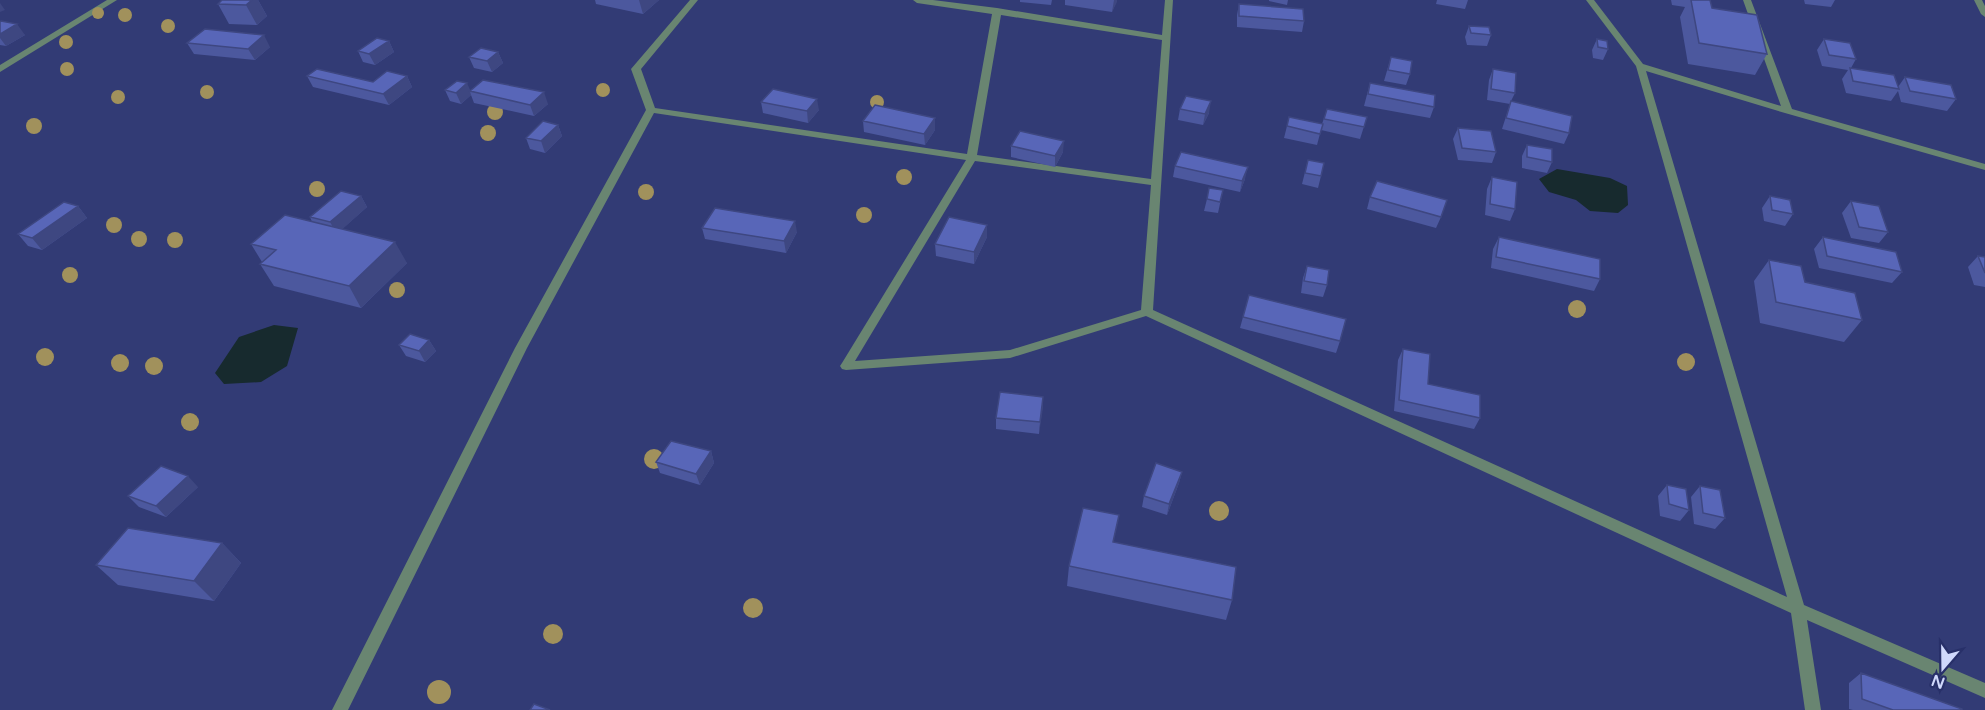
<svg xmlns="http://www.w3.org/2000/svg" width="1985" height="710" font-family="'Varela Round',sans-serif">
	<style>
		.water { fill: #172a2e }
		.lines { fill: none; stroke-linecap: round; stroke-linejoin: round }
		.street { fill: #698571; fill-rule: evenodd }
		.tree { fill: #a1915c }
		.wall { fill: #4c589e }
		.shaded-wall { fill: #3e4781 }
		.building { fill: #5866b8; stroke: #3e4781; stroke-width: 1.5 }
	</style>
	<rect width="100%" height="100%" fill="#323b75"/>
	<path class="water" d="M1557 169 1610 178 1627 186 1628 205 1618 213 1590 211 1576 200 1549 192 1539 179Z
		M274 325 298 328 287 366 261 382 224 384 215 373 239 337Z"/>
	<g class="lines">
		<path class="street" d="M107 0H117L0 72V65Z
			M690 0H698L641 69 655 108 967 154 992 14 917 3 913 0H933L997 8 1162 35 1165 0H1173L1153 310 1787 597 1636 66 1586 0H1594L1643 64 1781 106 1743 0H1751L1792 109 1985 164V170L1785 113 1646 71 1804 605 1985 683V698L1807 620 1821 710H1805L1791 613 1146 316 1010 358 846 370 842 369 840 366 842 363 966 160 654 113 527 348 348 710H332L515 348 646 110 631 69ZM1001 15 1162 40 1151 179 977 155ZM975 161 1151 185 1141 310 1010 350 855 361Z
			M1974 0H1982L1985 6V17L1981 14Z"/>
	</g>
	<g class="tree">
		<circle cx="98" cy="13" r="6"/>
		<circle cx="125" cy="15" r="7"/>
		<circle cx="168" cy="26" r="7"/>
		<circle cx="66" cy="42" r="7"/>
		<circle cx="67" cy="69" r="7"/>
		<circle cx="603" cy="90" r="7"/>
		<circle cx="207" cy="92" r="7"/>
		<circle cx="118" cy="97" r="7"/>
		<circle cx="877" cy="102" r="7"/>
		<circle cx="495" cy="112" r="8"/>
		<circle cx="34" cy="126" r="8"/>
		<circle cx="488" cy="133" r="8"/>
		<circle cx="904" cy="177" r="8"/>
		<circle cx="317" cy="189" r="8"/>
		<circle cx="646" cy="192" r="8"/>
		<circle cx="864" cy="215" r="8"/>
		<circle cx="114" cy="225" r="8"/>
		<circle cx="139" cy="239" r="8"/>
		<circle cx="175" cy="240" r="8"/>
		<circle cx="70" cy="275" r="8"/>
		<circle cx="397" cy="290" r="8"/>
		<circle cx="1577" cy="309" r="9"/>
		<circle cx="45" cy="357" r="9"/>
		<circle cx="1686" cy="362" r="9"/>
		<circle cx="120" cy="363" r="9"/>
		<circle cx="154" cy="366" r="9"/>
		<circle cx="190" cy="422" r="9"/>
		<circle cx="654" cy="459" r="10"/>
		<circle cx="1219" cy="511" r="10"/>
		<circle cx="753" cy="608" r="10"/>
		<circle cx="553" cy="634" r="10"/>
		<circle cx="439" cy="692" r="12"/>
	</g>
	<path class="wall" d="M222 0H258L267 16 257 25 229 24 218 4Z
		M595 0H659L643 14 596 4Z
		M1020 0H1052L1051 5 1020 2Z
		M1065 0H1117L1112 12 1065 5Z
		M1269 0H1288L1287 5 1269 1Z
		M1437 0H1468L1465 9 1436 4Z
		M1671 0H1710L1712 8 1767 54 1755 75 1688 64 1680 17 1685 7 1672 5Z
		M1804 0H1835L1831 7 1805 4Z
		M1239 4 1304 21 1302 32 1237 27V15Z
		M0 22 25 35 6 46 0 45Z
		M1469 26 1491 35 1487 46 1467 45 1465 37Z
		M1597 39 1608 49 1603 60 1593 58 1592 50Z
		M1824 39 1856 59 1851 68 1898 87 1905 77 1956 99 1947 111 1901 102 1898 91 1891 101 1846 93 1842 79 1848 70 1822 66 1817 50Z
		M389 41 394 52 375 65 363 62 358 51Z
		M187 43 270 47 255 60 194 54Z
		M498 52 503 63 492 72 474 68 469 57Z
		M1391 57 1410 74 1406 85 1384 81Z
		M1493 69 1515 93 1511 101 1569 133 1564 144 1502 129 1510 104 1487 100 1489 80Z
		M307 76 373 82 407 76 412 87 389 105 313 87Z
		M1370 83 1434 107 1430 118 1364 106Z
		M445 90 470 91 548 104 534 116 474 103 471 95 461 104 450 101Z
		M761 102 819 110 808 123 763 113Z
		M1180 109 1209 113 1203 125 1178 120Z
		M1327 109 1367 117 1360 139 1321 130 1317 145 1284 138 1287 126 1322 124Z
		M863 121 935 130 925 145 864 132Z
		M558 125 562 136 545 153 530 149 526 138Z
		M1458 128 1496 152 1492 163 1458 160 1453 139Z
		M1527 145 1552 162 1547 173 1522 168V156Z
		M1011 146 1063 152 1055 167 1011 157Z
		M1308 160 1321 176 1318 188 1302 184Z
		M1175 166 1245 179 1240 192 1173 177Z
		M1492 177 1515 209 1510 221 1485 215 1487 189Z
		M1223 190 1218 213 1204 211 1207 199Z
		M361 196 367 207 342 229 407 263 361 308 274 286 260 264 262 262 251 244 312 222 310 217Z
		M1770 196 1793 214 1785 226 1764 221 1762 208Z
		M1370 197 1441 217 1436 228 1367 209Z
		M1851 201 1888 232 1879 243 1851 238 1842 213Z
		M78 206 87 218 42 250 28 246 18 234Z
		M702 228 797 232 786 253 705 239Z
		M987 237 974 264 936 256 935 244Z
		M1499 237 1600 279 1594 291 1491 268 1493 249Z
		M1823 237 1902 272 1892 283 1819 268 1814 249Z
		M1978 256 1985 257V287L1974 285 1968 267Z
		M1769 260 1805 282 1862 320 1844 342 1760 323 1754 281Z
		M1307 266 1327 285 1323 297 1301 293 1303 278Z
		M1243 317 1340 341 1336 353 1240 328Z
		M429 340 436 351 425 362 406 356 399 345Z
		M1403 349 1428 384 1480 418 1474 429 1394 411 1398 360Z
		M1043 397 1039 434 996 429V418Z
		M711 451 714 463 700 485 660 473 656 462Z
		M1182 472 1179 483 1167 515 1142 507 1144 496Z
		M1667 485 1689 510 1680 521 1660 516 1658 496Z
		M1700 486 1725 518 1715 529 1694 524 1691 497Z
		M198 487 166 517 139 507 128 496Z
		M1114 542 1232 600 1226 620 1067 586 1069 566Z
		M222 543 241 563 214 601 118 585 96 565Z
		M1861 673 1962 710H1853L1849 709V683Z"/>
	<path class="shaded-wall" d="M252 0H258L267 16 257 25 246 5Z
		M639 0H659L643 14Z
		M1114 0H1117V2L1112 12Z
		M0 3 5 10 0 12Z
		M17 24 25 35 6 46 0 38V34Z
		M264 35 270 47 255 60 248 49Z
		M389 41 394 52 375 65 369 54Z
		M498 52 503 63 492 72 487 61Z
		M407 76 412 87 389 105 383 94Z
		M467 83 471 92 470 91 471 95 461 104 456 93Z
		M544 92 548 104 534 116 530 105Z
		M817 99 819 110 808 123 807 111Z
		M1211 101 1209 113 1203 125 1205 114Z
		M935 118V130L925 145 924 134Z
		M558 125 562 136 545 153 541 141Z
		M1064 141 1063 152 1055 167V156Z
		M1248 167 1245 179 1240 192 1242 181Z
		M361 196 367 207 337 234 330 222Z
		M78 206 87 218 42 250 32 238Z
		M795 221 797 232 786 253 784 241Z
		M987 225V237L974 264V252Z
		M395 242 407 263 361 308 349 286Z
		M429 340 436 351 425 362 419 351Z
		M1043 397V408L1039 434 1040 422Z
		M711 451 714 463 700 485 696 474Z
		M1182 472 1179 483 1167 515 1169 504Z
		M188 476 198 487 166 517 156 506Z
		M222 543 241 563 214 601 194 581Z"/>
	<path class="building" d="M222 0H252L246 5 218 4Z
		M1691 0H1710L1712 8 1757 15 1767 54 1699 43Z
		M1239 4 1303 9 1304 21 1239 16Z
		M1 21 17 24 0 34V22Z
		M1469 26 1489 27 1491 35 1471 33Z
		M205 29 264 35 248 49 187 43Z
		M377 38 389 41 369 54 358 51Z
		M1597 39 1607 41 1608 49 1598 47Z
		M1824 39 1850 43 1856 59 1829 55Z
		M481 48 498 52 487 61 469 57Z
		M1391 57 1412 61 1410 74 1388 70Z
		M1850 68 1894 75 1899 89 1853 81Z
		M317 69 373 82 387 71 407 76 383 94 307 76Z
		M1493 69 1516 73 1515 93 1491 89Z
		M1905 77 1951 85 1956 99 1910 91Z
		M483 80 544 92 530 105 470 91Z
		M457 81 467 83 456 93 445 90Z
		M1370 83 1435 95 1434 107 1368 94Z
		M773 89 817 99 807 111 761 102Z
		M1186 96 1211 101 1205 114 1180 109Z
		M1511 101 1572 116 1569 133 1506 118Z
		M875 105 935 118 924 134 863 121Z
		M1327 109 1367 117 1364 127 1324 119Z
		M1289 117 1323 124 1320 134 1287 126Z
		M543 121 558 125 541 141 526 138Z
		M1458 128 1491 131 1496 152 1462 148Z
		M1020 131 1064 141 1055 156 1011 146Z
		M1527 145 1552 149V162L1527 157Z
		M1181 152 1248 167 1242 181 1175 166Z
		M1308 160 1324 163 1321 176 1305 173Z
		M1492 177 1517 182 1515 209 1490 204Z
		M1377 181 1447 200 1441 217 1370 197Z
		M1209 188 1223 190 1220 202 1207 199Z
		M341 191 361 196 330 222 310 217Z
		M1770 196 1790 200 1793 214 1772 210Z
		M1851 201 1879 206 1888 232 1859 227Z
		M64 202 78 206 32 238 18 234Z
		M715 208 795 221 784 241 702 228Z
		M285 215 395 242 349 286 260 264 276 250 251 244Z
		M949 217 987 225 974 252 935 244Z
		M1499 237 1600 259V279L1496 257Z
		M1823 237 1896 252 1902 272 1827 256Z
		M1978 256 1985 257V273Z
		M1769 260 1801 266 1805 282 1855 293 1862 320 1776 302Z
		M1307 266 1329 270 1327 285 1304 281Z
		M1249 295 1346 319 1340 341 1243 317Z
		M410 334 429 340 419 351 399 345Z
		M1403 349 1430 354 1428 384 1480 395V418L1399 400Z
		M1000 392 1043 397 1040 422 996 418Z
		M671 441 711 451 696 474 656 462Z
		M1156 463 1182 472 1169 504 1144 496Z
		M161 466 188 476 156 506 128 496Z
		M1667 485 1686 489 1689 510 1669 504Z
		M1700 486 1720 490 1725 518 1703 513Z
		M1083 508 1119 515 1113 542 1236 567 1232 600 1069 566Z
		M128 528 222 543 194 581 96 565Z
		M1861 673 1962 709V710H1893L1862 699Z
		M534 704 550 710H530Z"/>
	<g transform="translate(1943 668) rotate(200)" stroke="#283069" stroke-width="4.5" paint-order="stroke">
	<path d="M0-4.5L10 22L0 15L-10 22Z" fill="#d0d9fc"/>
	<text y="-9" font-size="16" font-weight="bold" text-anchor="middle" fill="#d0d9fc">N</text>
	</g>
</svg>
